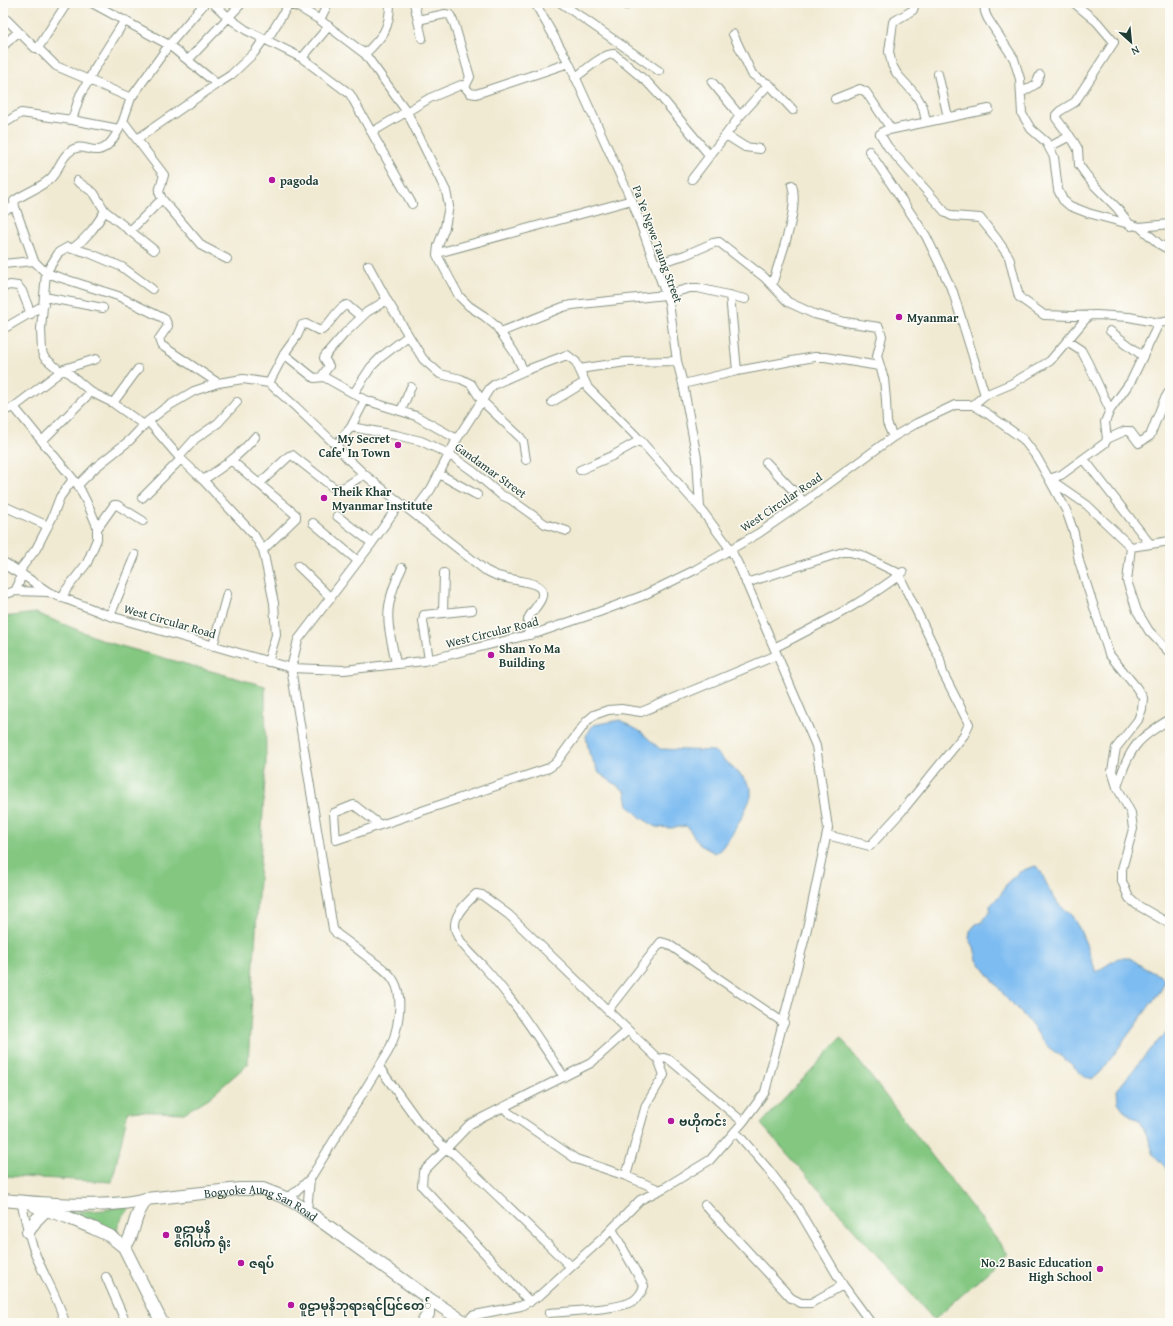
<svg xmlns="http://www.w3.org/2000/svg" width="1173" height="1326" font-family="'Gentium Book Plus','Noto Sans Myanmar',serif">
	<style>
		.green { fill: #83c781; stroke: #51825a }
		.water { fill: #7dbcf1; stroke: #4e7c92 }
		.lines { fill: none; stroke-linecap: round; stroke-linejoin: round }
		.minor-casing { stroke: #889484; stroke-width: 10 }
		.major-casing { stroke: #889484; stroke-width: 12 }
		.highway-casing { stroke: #889484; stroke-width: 14 }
		.minor { stroke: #fff; stroke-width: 8 }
		.major { stroke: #fff; stroke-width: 10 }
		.highway { stroke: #fff; stroke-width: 12 }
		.poi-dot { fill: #b5179e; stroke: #fdfcf7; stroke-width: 1.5 }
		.labels { text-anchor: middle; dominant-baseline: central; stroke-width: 3; stroke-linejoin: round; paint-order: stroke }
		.poi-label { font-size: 12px; font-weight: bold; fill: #1f3d34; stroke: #fdfcf7; text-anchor: start }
		.street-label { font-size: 12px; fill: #1f3d34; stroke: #fdfcf7 }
	</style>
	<rect width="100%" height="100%" fill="#fdfcf7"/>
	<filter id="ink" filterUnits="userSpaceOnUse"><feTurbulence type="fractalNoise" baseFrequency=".025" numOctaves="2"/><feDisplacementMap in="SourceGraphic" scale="8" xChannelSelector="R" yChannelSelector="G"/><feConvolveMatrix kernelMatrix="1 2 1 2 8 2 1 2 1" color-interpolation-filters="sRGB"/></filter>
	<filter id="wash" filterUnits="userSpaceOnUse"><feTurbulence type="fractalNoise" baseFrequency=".012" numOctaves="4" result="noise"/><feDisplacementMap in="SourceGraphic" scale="16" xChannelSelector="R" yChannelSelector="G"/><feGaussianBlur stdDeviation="0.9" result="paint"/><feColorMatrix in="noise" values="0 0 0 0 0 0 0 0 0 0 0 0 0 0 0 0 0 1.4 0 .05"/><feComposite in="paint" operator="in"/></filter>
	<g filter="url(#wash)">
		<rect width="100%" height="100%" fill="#f1ead3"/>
		<path class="green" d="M36 613 110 643 265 686 266 762 248 1064 209 1098 184 1113 128 1111 112 1182 3 1176V617Z
			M841 1038 1008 1254 934 1320 761 1124Z
			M132 1204C125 1213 116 1223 117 1235L67 1212 104 1210Z"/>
		<path class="water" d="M620 720 641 732 660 749 714 751 745 779 751 788V797L743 815 731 836 720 850 715 853 700 845 687 826 671 828 656 827 640 817 628 805 625 791 599 773 589 753 586 736 593 725Z
			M1036 866 1040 870 1050 891 1059 905 1070 913 1079 928 1086 944 1096 972 1118 958H1130L1146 969 1161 976 1165 981 1161 990 1101 1072 1093 1079 1085 1077 1070 1063 1048 1047 1026 1018 1009 1001 984 969 977 960 974 947 969 938 970 931 976 924 982 922 989 913 990 906 1001 894 1007 883 1018 873 1026 869Z
			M1170 1029V1172L1154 1155 1149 1140 1140 1121 1125 1112 1118 1102 1117 1090 1151 1048Z"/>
	</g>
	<g filter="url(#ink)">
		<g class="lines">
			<defs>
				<path id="minor" d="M92 3 169 45 217 84
					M205 3 169 45 131 98 123 121 164 175 159 192 162 199 202 246 227 259
					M213 3 229 18 246 30 302 58 350 94 412 204
					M287 3 300 8 320 20 365 54 407 112 446 191 449 206 445 227 438 246 437 255 459 296 469 306 484 316 496 326 514 352 524 371
					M414 3 422 38
					M561 3 659 71
					M623 3 626 5 629 3
					M915 3 913 10 893 22 889 52 892 65 897 74 916 95 923 107 926 122
					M987 3C983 9 985 13 988 19L1014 59 1020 79 1022 114 1031 129 1046 142 1054 157 1058 190 1063 200 1070 206 1088 213 1140 227 1159 244 1170 250
					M1074 3 1097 22 1114 42 1075 102 1060 111 1056 115V118L1074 142 1078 149 1079 165 1084 172 1094 185 1117 208 1131 226
					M3 16 35 48H38L56 66 89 80 93 71 125 20
					M320 20 328 3
					M418 20 445 14 450 15 454 23 470 77 465 87
					M733 34 752 74 759 79 769 84 793 110
					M267 40 289 4
					M3 46 18 32
					M38 48 67 3
					M365 54C383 36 390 29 390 3
					M302 58 329 26
					M188 60 242 3
					M938 74 948 117
					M575 78C584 71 604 53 614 54L648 83 660 96 710 156
					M712 82 740 116
					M1021 93 1036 84 1040 75
					M835 99 860 89 866 92 891 129
					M989 109 884 131 880 134 888 147 946 213 952 216 980 218 996 238 1009 257 1019 297 1044 315 1073 316 1096 315 1129 317 1159 323 1170 321
					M72 120 80 95 89 80 131 98
					M123 121C119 130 110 149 98 150 86 151 81 142 68 153 61 159 58 171 51 178 41 188 26 192 14 201L15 207 34 261 46 273 118 296 165 319 168 326 159 339 161 345 218 383
					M3 124 21 113 72 120 119 129
					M372 132 430 98 461 85 465 87 470 93 476 94 569 63
					M726 135 745 147 760 149
					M137 139 217 84 231 75 254 53 264 39
					M1049 147 1070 136
					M869 151 926 236 953 292 985 395
					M692 179 740 116 769 84
					M77 181 94 193 105 211 154 250
					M3 210 15 207
					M1140 227 1170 224
					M130 231 162 199
					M72 249C87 238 95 227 105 211
					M438 253 632 200
					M3 264 34 261
					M655 264 685 255 713 243 719 242 764 277 788 302 814 314 845 322 879 327 882 336 877 356 884 379 886 400 887 423 893 437
					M368 265 387 300 423 359 440 374 461 379 471 384 482 401 520 437 523 441 526 460
					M772 285C779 260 800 209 792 185
					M3 287 10 285 18 286 22 291 31 314
					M730 295 737 371
					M44 297 103 308
					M3 329 44 305
					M1110 331 1143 356
					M501 332 563 307 572 305 665 295 690 288H698L745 299
					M1067 341 1081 350 1088 363 1110 410
					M284 354 314 378 324 377 365 400 416 416 457 439
					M64 369 91 392 113 403 144 425
					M579 369 626 362 677 361
					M60 371 44 357 42 352 41 329 46 273 59 252 68 247 89 253 122 267 152 289
					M322 376 329 366 324 358 325 356 345 333 367 312 387 300
					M269 383 284 354 297 336 302 325 306 324 318 330H322C330 324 339 306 347 305L361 317
					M683 384 737 371 814 357H825L879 366
					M354 393 371 367 381 357 408 336
					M552 402 585 382
					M113 403 138 369
					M973 405 985 395 1011 384 1050 361 1089 315
					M14 407 78 485 89 507 97 526V539L87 563 66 590 62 598
					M3 411 14 407 64 369 96 359
					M401 411 411 387
					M148 421 179 457 203 480 254 535 263 550 274 603 276 635 268 662
					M351 427 365 400
					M1107 439 1125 431H1130L1139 443 1150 436 1164 400 1170 390
					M42 441 91 392
					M336 445 351 427 396 435 421 441 449 454 474 472 501 495 510 499 545 524 567 531
					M179 457 195 439 218 423 237 402
					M1084 459 1150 544
					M232 461 296 515V518L263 550
					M766 462 804 502
					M580 470 612 456 640 440
					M439 474 477 495
					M1049 479 1061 475 1105 443 1107 439 1105 422 1110 410 1131 381 1159 323
					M203 480C223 467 240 455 255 437
					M1051 480 1087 505 1131 547 1170 541
					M259 484 289 456 292 455 334 488C346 491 354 478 365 475
					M78 485 96 467 130 440 146 423 165 408 194 391 218 383 243 379 269 383 296 407 336 445 348 459 365 475 485 570C491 573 496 576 502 577 511 580 532 581 539 587 549 596 533 609 529 617 526 622 529 629 530 635
					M142 498 181 459
					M6 507 48 526
					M413 513 431 489 457 439 490 388 495 384 524 371 567 355 576 362 588 388 640 440 700 508
					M337 516 372 543
					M313 523 358 561
					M97 529 114 505H117L143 521
					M1131 547 1127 581 1137 611 1149 631 1170 653
					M298 566 331 598
					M20 573 47 591
					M746 583 846 551 861 555 898 573 940 659 943 673 969 724 964 735 902 811 870 846 827 835
					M15 591 19 583 22 567 36 549 52 518 60 497 71 482 72 478
					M3 595 15 591 48 592 110 616 291 668 344 670 424 661 540 632 599 612 642 596 695 570 759 533 804 502 893 437 917 423 955 405H973L988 414 1023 439 1036 456 1049 479 1066 510 1074 533 1079 561 1109 654 1136 687 1143 698 1142 709 1138 720 1116 748 1112 771 1117 787 1131 813 1133 829 1122 869V881L1129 898 1137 905 1170 924
					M443 613 444 573
					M110 616 135 555
					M213 646 227 594
					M774 648C818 625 864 603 903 572
					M429 660 423 621 424 615 472 610
					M396 664C393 646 386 625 389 606 391 592 396 580 402 568
					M1117 787C1122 772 1127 756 1137 744 1145 734 1159 726 1170 719
					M380 825 354 805 334 813 336 840 549 768 556 763 587 721 594 715 608 710 621 709 641 712 777 655
					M608 1010 661 942 668 944 784 1023
					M379 1067 418 1121 446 1149 453 1153 571 1267
					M564 1077C539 1039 514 1000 483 966 473 955 454 940 455 924 456 912 468 902 476 894L482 895 509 915 658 1059 664 1058 670 1060 743 1122
					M503 1107 509 1113 576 1159 626 1176 660 1190
					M735 1131 768 1169 797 1207 843 1285 871 1323
					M626 1176 646 1105 664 1075 658 1059
					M286 1198 296 1192 310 1179 388 1052C397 1035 405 999 394 981 390 973 381 967 374 962 362 953 350 943 337 934L333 929 291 668 298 640 372 543 400 503
					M21 1202C26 1220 29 1240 37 1258 46 1280 59 1300 65 1323
					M705 1205 791 1298 801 1303H811L843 1285
					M307 1211 310 1179
					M106 1277 126 1323
					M530 1302 422 1186 423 1172 446 1149 470 1124 591 1063 628 1030
					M549 1313C569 1311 617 1310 633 1301 639 1297 642 1292 644 1286L612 1229
					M468 1323 472 1316 475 1315 521 1306 539 1296 604 1237 640 1200 664 1188 710 1160 743 1122 765 1092 806 933 828 828 816 746 740 568 731 550 700 508 697 458 683 384 677 361 669 303 634 206 569 63 535 3"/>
				<path id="major" d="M3 563 20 573"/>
				<g id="highway">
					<path id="s1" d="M3 1200C45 1204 105 1209 146 1199L240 1189H263L286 1198 300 1206 428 1298 466 1323"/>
					<path d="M35 1206 67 1217 93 1228 110 1236 124 1247 162 1323"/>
					<path d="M28 1232 36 1220 46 1210"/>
					<path d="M124 1247C133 1238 133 1225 138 1214 140 1209 144 1204 146 1199"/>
					<path d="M423 1323 428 1314V1298"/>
				</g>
			</defs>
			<use href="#minor" class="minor-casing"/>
			<use href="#major" class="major-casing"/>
			<use href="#highway" class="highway-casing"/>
			<use href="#minor" class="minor"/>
			<use href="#major" class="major"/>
			<use href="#highway" class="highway"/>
		</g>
	</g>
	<g class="poi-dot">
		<circle cx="272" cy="180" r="4"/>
		<circle cx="899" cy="317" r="4"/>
		<circle cx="398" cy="445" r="4"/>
		<circle cx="324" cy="498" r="4"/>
		<circle cx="491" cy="655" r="4"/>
		<circle cx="671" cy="1121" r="4"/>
		<circle cx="166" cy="1235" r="4"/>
		<circle cx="241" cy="1263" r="4"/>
		<circle cx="1100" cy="1269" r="4"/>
		<circle cx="291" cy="1305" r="4"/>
	</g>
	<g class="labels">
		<g class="poi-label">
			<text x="280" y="180">pagoda</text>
			<text x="907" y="317">Myanmar</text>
			<text x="390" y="438" text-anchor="end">My Secret<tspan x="390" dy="14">Cafe' In Town</tspan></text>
			<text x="332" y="491">Theik Khar<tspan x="332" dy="14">Myanmar Institute</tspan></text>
			<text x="499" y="648">Shan Yo Ma<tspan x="499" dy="14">Building</tspan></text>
			<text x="679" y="1121">ဗဟိုကင်း</text>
			<text x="174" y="1228">စူဠာမုနိ<tspan x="174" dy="14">ဂေါပက ရုံး</tspan></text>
			<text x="1092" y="1262" text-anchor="end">No.2 Basic Education<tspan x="1092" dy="14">High School</tspan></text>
			<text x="249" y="1263">ဇရပ်</text>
			<text x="299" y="1305">စူဠာမုနိဘုရားရင်ပြင်တေ်</text>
		</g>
		<g class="street-label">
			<text transform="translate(658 244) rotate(70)">Pa Ye Ngwe Taung Street</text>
			<text transform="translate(491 470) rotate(36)">Gandamar Street</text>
			<text transform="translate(781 502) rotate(-34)">West Circular Road</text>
			<text transform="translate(170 621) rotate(16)">West Circular Road</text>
			<text transform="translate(492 632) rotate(-14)">West Circular Road</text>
			<text stroke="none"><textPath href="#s1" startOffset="262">Bogyoke Aung San Road</textPath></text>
		</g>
	</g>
	<rect width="1173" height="1326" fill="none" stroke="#fdfcf7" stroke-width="16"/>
	<g transform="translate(1131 42) rotate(153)" stroke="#fdfcf7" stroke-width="3" paint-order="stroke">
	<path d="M0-3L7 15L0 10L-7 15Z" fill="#1f3d34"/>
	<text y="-6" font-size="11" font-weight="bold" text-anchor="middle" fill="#1f3d34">N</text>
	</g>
</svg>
